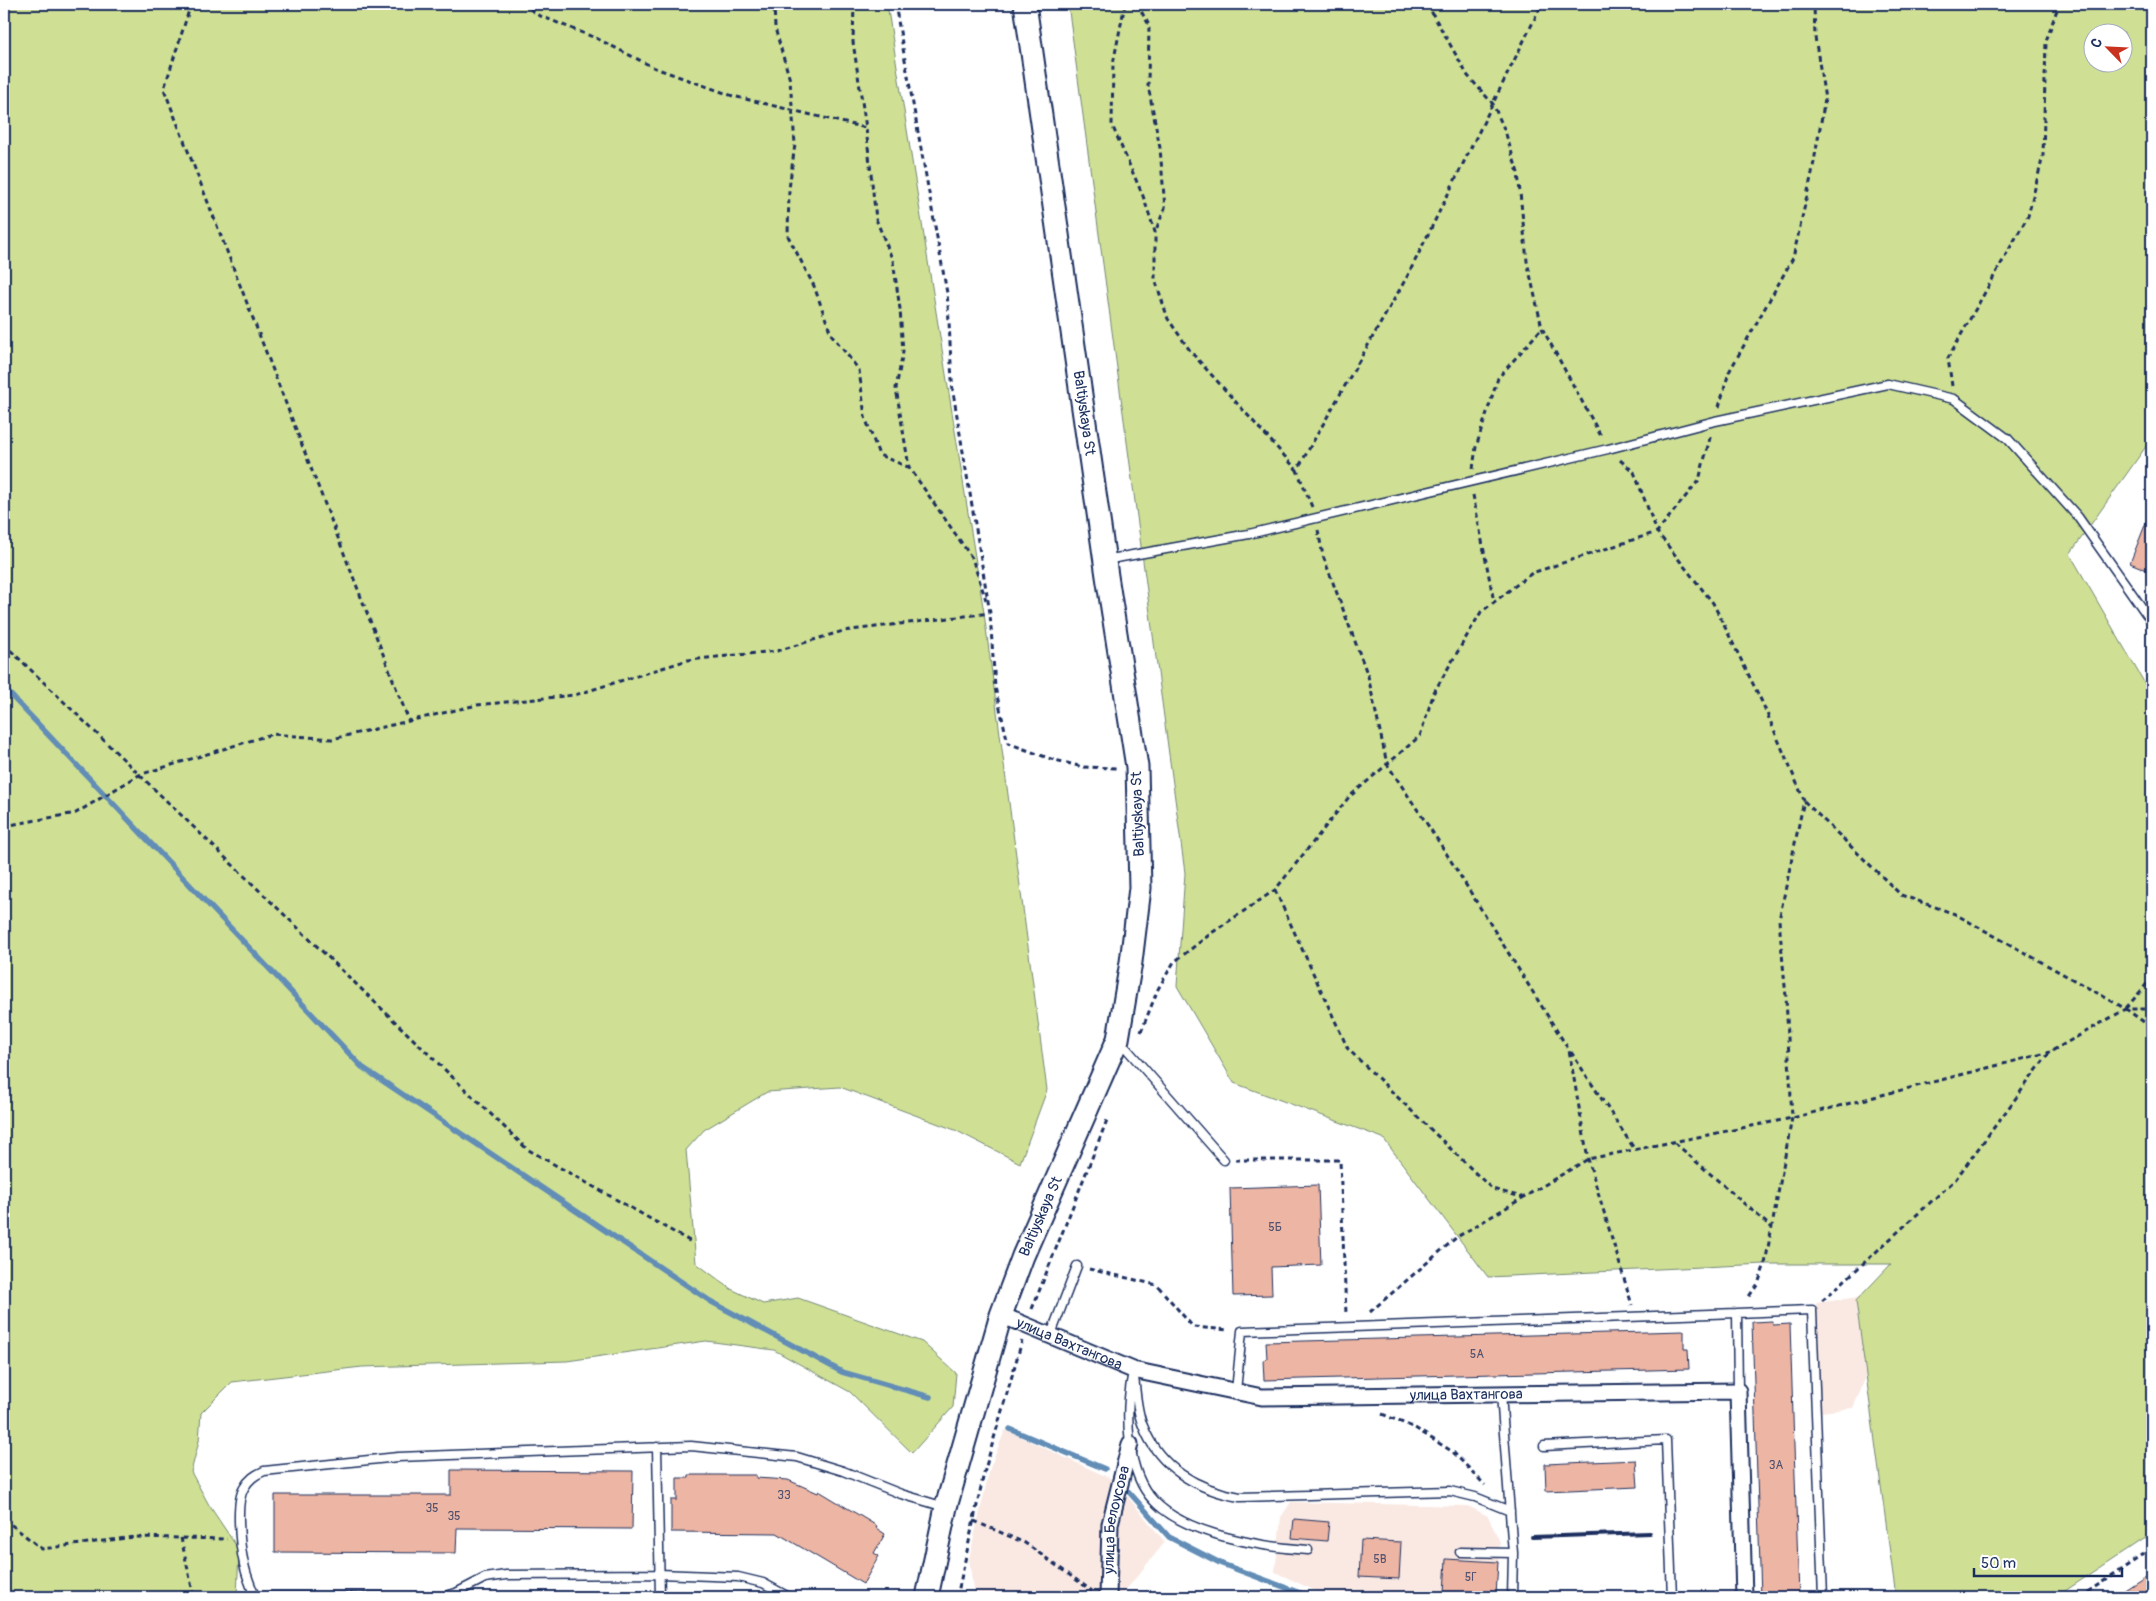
<svg xmlns="http://www.w3.org/2000/svg" width="2156" height="1601" font-family="Pangolin,sans-serif">
	<style>
		.built { fill: #fae9e3 }
		.green { fill: #cfe094; stroke: #758879; fill-rule: evenodd }
		.lines { fill: none; stroke-linecap: round; stroke-linejoin: round }
		.stream { stroke: #628db6; stroke-width: 5.5 }
		.building { fill: #edb5a3; stroke: #1b2f5e }
		.lane-casing { stroke: #1b2f5e; stroke-width: 11 }
		.street-casing { stroke: #1b2f5e; stroke-width: 19 }
		.secondary-casing { stroke: #1b2f5e; stroke-width: 25 }
		.path { stroke: #1b2f5e; stroke-width: 3; stroke-dasharray: 5 4; stroke-linecap: butt }
		.lane { stroke: #fff; stroke-width: 8 }
		.street { stroke: #fff; stroke-width: 15 }
		.secondary { stroke: #fff; stroke-width: 21 }
		.rail { stroke: #1b2f5e; stroke-width: 4 }
		.labels { text-anchor: middle; dominant-baseline: central; stroke-width: 4; stroke-linejoin: round; paint-order: stroke }
		.number-label { font-size: 12px; fill: #50506f }
		.street-label { font-size: 15px; fill: #1b2f5e; stroke: #fff }
	</style>
	<rect width="100%" height="100%" fill="#fff"/>
	<filter id="ink" filterUnits="userSpaceOnUse"><feTurbulence type="fractalNoise" baseFrequency=".02" numOctaves="2"/><feDisplacementMap in="SourceGraphic" scale="10" xChannelSelector="R" yChannelSelector="G"/><feConvolveMatrix kernelMatrix="1 2 1 2 8 2 1 2 1" color-interpolation-filters="sRGB"/></filter>
	<g filter="url(#ink)">
		<path class="built" d="M1872 1295 1875 1355 1853 1408 1821 1412 1816 1303Z
			M1005 1430 1114 1480 1165 1542 1122 1595 1111 1597H974L969 1559 990 1468Z
			M1291 1502 1468 1506 1488 1516 1500 1542 1496 1597H1328L1275 1572 1281 1517Z"/>
		<path class="green" d="M4 4H887L984 613 1047 1090 1020 1163 955 1130 840 1087 767 1092 704 1130 686 1150 696 1263 731 1289 763 1304 798 1298 922 1342 956 1373 953 1407 912 1453 850 1392 774 1350 706 1341 567 1361 362 1367 232 1382 201 1413 199 1441 191 1472 209 1505 239 1550 237 1597H4Z
			M1068 4H2152V438L2070 554 2152 696V1533L2056 1597H1896L1856 1301 1891 1264H1765L1488 1277 1383 1138 1234 1083 1177 986 1185 873ZM2094 32H2124V62H2094Z"/>
		<g class="lines">
			<path class="stream" d="M4 688 362 1067 710 1301 842 1372 930 1397
				M1010 1429 1105 1469
				M1129 1492 1169 1537 1222 1564 1311 1597"/>
		</g>
		<path class="building" d="M2151 510H2152V572L2130 563Z
			M1318 1185 1321 1265 1271 1267 1272 1295 1233 1296 1230 1188Z
			M1772 1321 1773 1325 1790 1324 1799 1597H1761L1752 1322Z
			M1684 1331V1349H1688L1689 1369 1264 1380 1263 1360 1267 1359 1266 1342Z
			M1636 1460 1638 1487 1546 1491 1545 1464Z
			M451 1470 633 1471 632 1529 457 1528 456 1553 275 1552V1495H451Z
			M689 1475H756V1478L788 1480 818 1493 819 1491 877 1526 876 1528 885 1534 874 1553 879 1556 863 1584 777 1533 671 1532V1500H677V1478H689Z
			M1294 1519 1329 1522 1327 1541 1292 1538Z
			M1361 1540 1401 1542 1399 1579 1359 1577Z
			M1446 1559 1498 1562 1496 1596 1444 1593Z
			M2152 1572V1597H2114Z"/>
		<g class="lines">
			<defs>
				<path id="lane" d="M1105 560 1249 534 1608 449 1715 421 1888 384 1954 399 2008 439 2078 517 2152 622
					M1119 1040 1224 1160
					M1050 1337 1077 1266
					M1133 1370C1136 1388 1136 1410 1143 1426 1159 1468 1198 1490 1240 1497L1450 1491 1475 1497 1510 1511
					M1132 1377C1125 1413 1126 1473 1154 1501 1186 1535 1263 1547 1308 1550
					M1236 1391 1242 1331 1737 1313
					M1738 1391 1737 1313 1812 1310 1823 1597
					M1501 1394 1513 1553 1512 1597
					M1544 1446 1666 1440 1672 1597
					M657 1447 660 1597
					M1460 1552 1513 1553
					M423 1597H255C251 1586 246 1575 244 1564 240 1547 235 1502 244 1488 249 1479 255 1475 264 1471L398 1457 691 1446 797 1457 843 1471 901 1494 945 1507
					M442 1597 456 1593 485 1578 506 1575 659 1574 738 1577 763 1583 789 1597"/>
				<g id="street">
					<path id="s1" d="M1001 1315 1133 1370 1262 1397 1738 1391 1744 1597"/>
					<path id="s2" d="M1108 1597 1110 1524 1130 1444"/>
				</g>
				<g id="secondary">
					<path id="s3" d="M927 1597 946 1507 1001 1315 1023 1256 1118 1039 1131 962 1140 888 1137 767 1107 576 1025 4"/>
				</g>
			</defs>
			<use href="#lane" class="lane-casing"/>
			<use href="#street" class="street-casing"/>
			<use href="#secondary" class="secondary-casing"/>
			<path class="path" d="M191 4 164 89 409 721
				M523 4 538 15 598 39 655 68 733 96 866 128
				M774 4 775 28 790 80 795 144 789 189 788 236 814 286 831 334 859 370 865 417 879 455 908 467
				M854 4 853 42 866 128 876 219 893 261 900 309 903 352 896 388 909 467 972 558 986 600
				M895 4 947 293C950 326 950 359 953 392L990 613 995 687 1008 743 1051 759 1083 767 1119 768
				M1125 4 1113 64 1112 125 1143 196 1155 232V279L1168 319 1191 352 1297 470
				M1137 4 1149 25 1148 85 1160 148 1165 208 1155 232
				M1427 4 1468 76 1493 104 1505 131 1518 173 1527 261 1542 328 1602 438
				M1952 386 1948 358 2028 216 2043 156 2046 41 2059 4
				M1719 407 1729 372 1793 258 1812 173 1825 99 1815 37 1814 4
				M1620 460 1634 472 1657 532 1699 480 1711 434
				M1473 469 1476 447 1498 378 1542 328
				M1473 495 1494 602
				M1312 507 1297 470 1408 275 1542 4
				M1318 530 1323 556 1368 676 1387 764 1441 845 1569 1050 1588 1159 1632 1305
				M4 644 527 1149 693 1243
				M1804 801 1901 895 1955 914 2126 1009 2152 1028
				M4 826 76 813 139 775 272 734 332 739 477 705 575 695 688 660 777 651 843 631 990 613
				M1275 890 1348 1049 1492 1189 1522 1197
				M2126 1008 2152 978
				M1141 1032 1158 989 1174 962 1213 932 1275 890 1349 797 1420 736 1434 692 1481 612 1532 573 1657 532 1713 603 1762 702 1804 800 1779 920 1786 997 1792 1118 1765 1264 1758 1284 1747 1299
				M1571 1052 1635 1150
				M1675 1143 1771 1227
				M1235 1160H1340L1346 1314
				M1089 1269 1157 1285 1193 1327 1229 1330
				M1822 1301 1955 1180 2050 1052 2126 1009H2152
				M1032 1309 1107 1120
				M1370 1312 1457 1237 1588 1159 1792 1118 2050 1052
				M1382 1414 1415 1428 1453 1452 1485 1485
				M4 1519 42 1549 134 1537 227 1539
				M974 1521 1025 1543 1092 1591
				M181 1538 194 1597
				M957 1597 984 1473 1022 1341
				M2080 1597 2152 1549"/>
			<use href="#lane" class="lane"/>
			<use href="#street" class="street"/>
			<use href="#secondary" class="secondary"/>
			<path class="rail" d="M1532 1537 1649 1533"/>
		</g>
	</g>
	<g class="labels">
		<g class="number-label">
			<text x="1275" y="1227">5Б</text>
			<text x="1477" y="1354">5А</text>
			<text x="1776" y="1465">3А</text>
			<text x="784" y="1495">33</text>
			<text x="432" y="1508">35</text>
			<text x="454" y="1516">35</text>
			<text x="1380" y="1559">5В</text>
			<text x="1471" y="1577">5Г</text>
		</g>
		<g class="street-label">
			<text transform="translate(1084 413) rotate(82)">Baltiyskaya St</text>
			<text transform="translate(1138 814) rotate(-92)">Baltiyskaya St</text>
			<text stroke="none"><textPath href="#s3" startOffset="398">Baltiyskaya St</textPath></text>
			<text stroke="none"><textPath href="#s1" startOffset="74">улица Вахтангова</textPath></text>
			<text stroke="none"><textPath href="#s1" startOffset="479">улица Вахтангова</textPath></text>
			<text stroke="none"><textPath href="#s2" startOffset="78">улица Белоусова</textPath></text>
		</g>
	</g>
	<rect width="2156" height="1601" fill="none" stroke="#fff" stroke-width="20"/>
	<rect x="10" y="10" width="2136" height="1581" fill="none" stroke="#1b2f5e" stroke-width="2" filter="url(#ink)"/>
	<g transform="translate(2108 48) rotate(294)"><circle r="24" fill="#ffffff" stroke="#a4acbf"/>
	<path d="M0-4L9 19L0 12L-9 19Z" fill="#c8321e"/>
	<text y="-8" font-size="14" font-weight="bold" text-anchor="middle" fill="#1b2f5e">С</text>
	</g>
	<path d="M1974 1568v8h148v-8" fill="none" stroke="#1b2f5e" stroke-width="2.5"/>
	<text x="1981" y="1568" font-size="15" fill="#1b2f5e" stroke="#ffffff" stroke-width="4" paint-order="stroke">50 m</text>
</svg>
